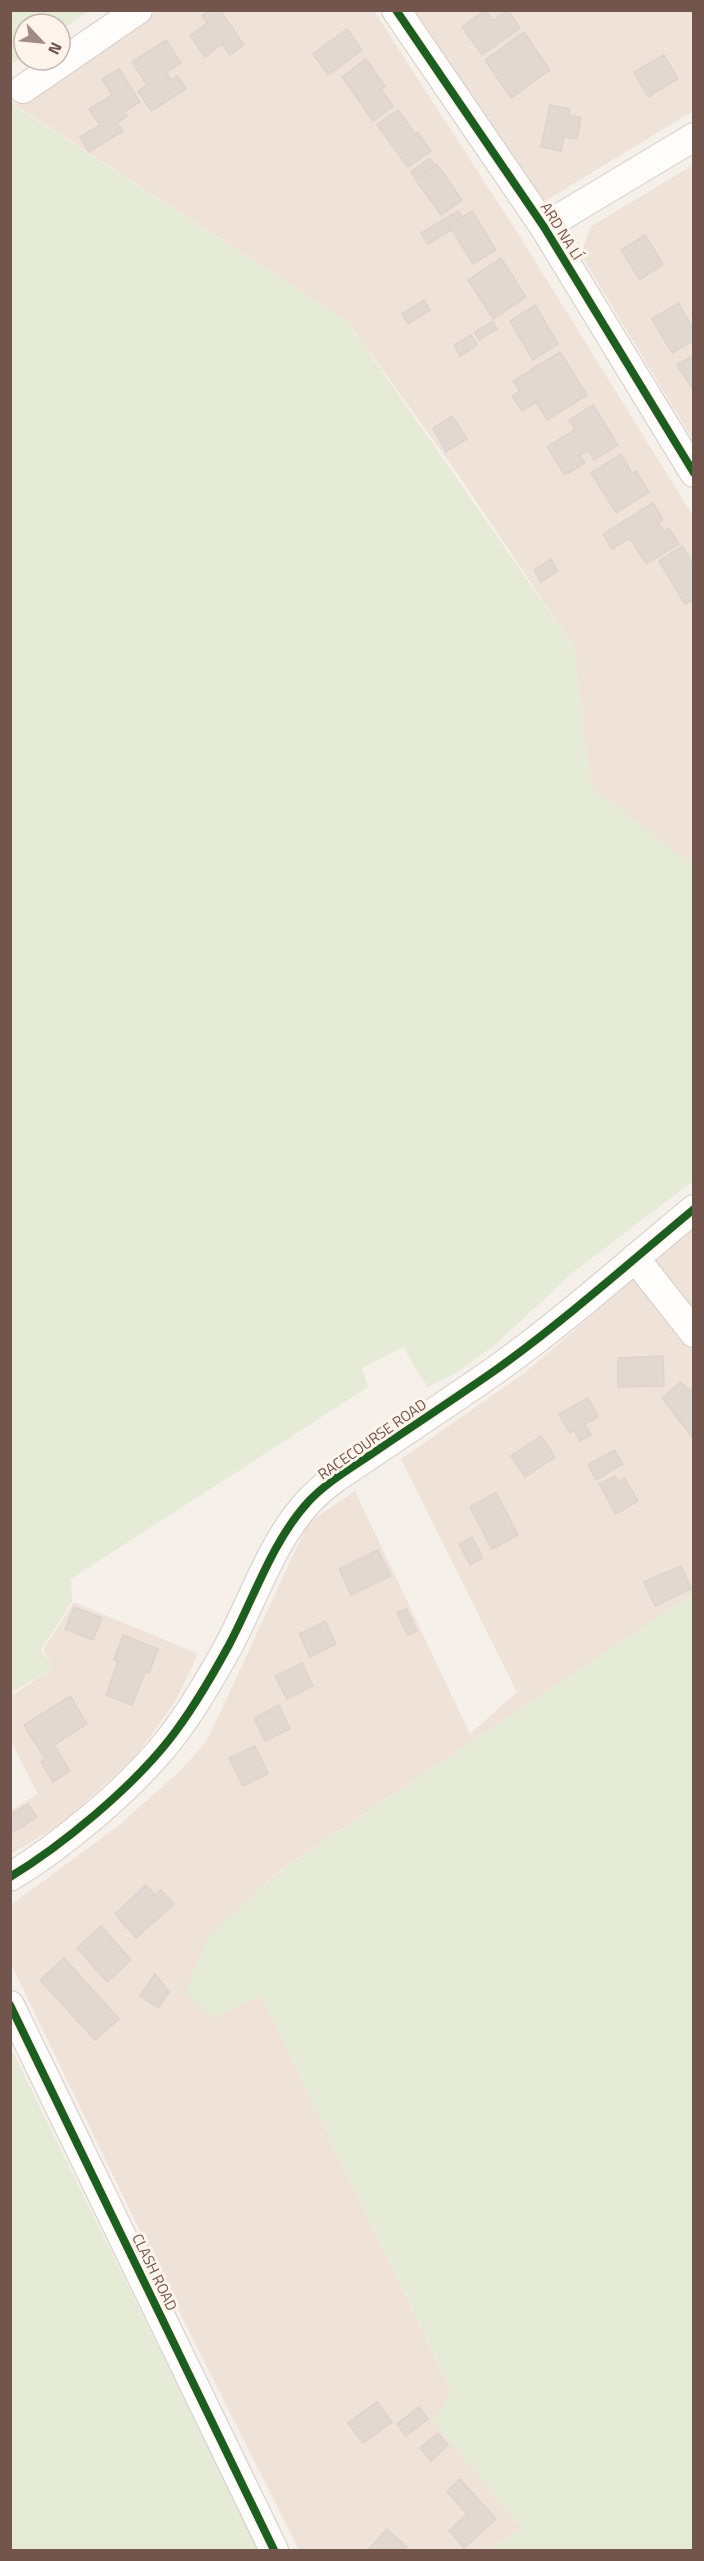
<svg xmlns="http://www.w3.org/2000/svg" width="704" height="2561" font-family="'Titillium Web',sans-serif">
	<style>
		.residential { fill: #efe2d8 }
		.green { fill: #e5ebd6 }
		.building { fill: #e2d8d2; stroke: #ded3cd; stroke-width: 1.5 }
		.lines { fill: none; stroke-linecap: round; stroke-linejoin: round }
		.minor-casing { stroke: #d4ccc7; stroke-width: 30 }
		.minor { stroke: #fefdfc; stroke-width: 28 }
		.cycleway-casing { stroke: #fef4eb; stroke-width: 11 }
		.cycleway { stroke: #1b5e20; stroke-width: 8 }
		.labels { text-anchor: middle; dominant-baseline: central; stroke-width: 6; stroke-linejoin: round; paint-order: stroke }
		.street-label { font-size: 15px; fill: #72554c; stroke: #fef4eb }
	</style>
	<rect width="100%" height="100%" fill="#f6f0ea"/>
	<path class="residential" d="M158 11H374L522 240 693 516V866L591 787 574 647 462 480 348 322 15 105Z
		M413 11H693V111L542 203Z
		M693 165V440L581 255 590 227Z
		M693 1227V1593L282 1869 209 1935 211 2018 261 1996 452 2392 433 2421 522 2528 488 2550H299L168 2289 11 1964V1905L118 1826 180 1771 207 1741 308 1523 355 1491 470 1734 517 1692 401 1459 526 1372Z
		M74 1602 198 1654 175 1702 135 1757 61 1824 11 1854 10 1811 38 1794 11 1741V1696L53 1668 43 1650Z"/>
	<path class="green" d="M11 10H89V11L60 31V24H24V55L11 65Z
		M11 99 15 106 348 322 574 647 591 787 694 866 693 1181 571 1274 496 1344 456 1373 427 1387 403 1347 362 1368 368 1387 71 1579 72 1602 41 1650 53 1668 11 1693Z
		M693 1593V2550H488L522 2528 433 2421 452 2391 261 1996 211 2018 185 1993 209 1935 283 1869Z
		M11 2049 259 2550H11Z"/>
	<path class="building" d="M210 10H220L244 45 230 55 222 44 205 57 190 36 207 23 202 16Z
		M485 10 493 21 508 10 520 28 482 55 462 27Z
		M347 29 362 50 328 75 313 54Z
		M524 32 550 70 511 98 485 60Z
		M166 40 181 63 166 72 171 80 178 76 186 89 151 111 138 91 147 85 132 62Z
		M664 55 678 79 648 97 634 72Z
		M366 59 385 86 381 89 393 106 373 121 342 77Z
		M119 69 140 102 124 112 127 116 117 123 123 131 89 152 80 137 100 125 89 109 112 95 102 79Z
		M550 105 570 109 569 115 581 118 577 139 564 137 561 151 541 147Z
		M398 110 415 134 418 132 431 151 408 167 377 125Z
		M430 158 435 166 416 179 411 172Z
		M437 164 462 200 441 215 415 179Z
		M458 211 462 217 449 225 451 230 428 244 421 233Z
		M472 211 496 250 473 264 449 225Z
		M645 235 663 264 640 280 621 250Z
		M501 258 526 297 493 319 468 280Z
		M424 300 430 310 408 324 402 314Z
		M678 303 691 325 694 324V340L672 353 652 319Z
		M535 305 558 344 533 360 510 321Z
		M493 321 497 329 479 340 475 332Z
		M471 335 477 345 460 356 454 345Z
		M560 352 587 395 547 420 536 402 522 411 512 396 520 391 513 381Z
		M694 355V391L677 365Z
		M593 405 618 445 594 460 588 450 580 455 585 463 565 475 547 447 575 430 569 420Z
		M452 416 467 439 446 452 433 428Z
		M621 454 632 473 636 471 649 492 616 513 591 473Z
		M653 503 663 520 658 523 664 532 669 528 679 544 646 564 630 538 612 549 603 534Z
		M682 546 694 565V599L685 604 659 561Z
		M551 559 558 571 541 582 534 570Z
		M663 1356 664 1386 618 1387V1358Z
		M681 1382 688 1390 691 1388 694 1391 693 1438 662 1398Z
		M588 1398 598 1417 585 1424 591 1435 580 1441 574 1430 570 1433 559 1414Z
		M541 1436 555 1457 525 1477 511 1456Z
		M614 1450 623 1464 596 1480 588 1465Z
		M615 1476 618 1482 624 1478 638 1501 616 1514 599 1484Z
		M496 1492 518 1535 492 1549 470 1507Z
		M472 1537 483 1558 470 1565 459 1544Z
		M378 1550 391 1576 351 1595 339 1569Z
		M681 1566 691 1589 655 1606 644 1582Z
		M74 1607 102 1618 93 1640 65 1629Z
		M407 1609 417 1631 408 1635 397 1613Z
		M325 1621 336 1644 310 1657 299 1634Z
		M123 1635 158 1649 149 1673 145 1672 132 1705 106 1695 118 1662 114 1660Z
		M302 1663 313 1686 287 1699 275 1676Z
		M70 1696 87 1724 54 1745 70 1771 53 1782 41 1762 45 1759 24 1725Z
		M279 1705 290 1729 265 1741 254 1718Z
		M255 1746 268 1774 243 1786 229 1758Z
		M28 1804 37 1817 10 1834V1815Z
		M146 1885 155 1895 161 1890 174 1904 136 1938 115 1914Z
		M101 1926 131 1960 107 1982 77 1948Z
		M64 1958 119 2019 95 2040 40 1980Z
		M155 1974 169 1992 158 2008 140 1996Z
		M377 2402 392 2422 363 2443 348 2423Z
		M419 2407 428 2419 406 2436 397 2424Z
		M438 2433 448 2445 431 2461 420 2448Z
		M460 2479 496 2519 464 2548 449 2531 467 2514 447 2491Z
		M387 2529 407 2547 403 2550H368Z"/>
	<g class="lines">
		<defs>
			<path id="minor" d="M396 10 544 227 694 473
				M23 89 138 10
				M544 227 694 137
				M635 1258 694 1333
				M10 1877C63 1845 131 1788 169 1740 192 1711 211 1678 229 1645 254 1598 272 1541 309 1501 328 1481 353 1467 376 1451 416 1424 457 1397 497 1369 565 1320 629 1263 694 1209
				M10 2005 274 2550"/>
		</defs>
		<use href="#minor" class="minor-casing"/>
		<use href="#minor" class="minor"/>
		<defs>
			<path id="cycleway" d="M396 10 544 227 694 473
				M10 1877C63 1845 131 1788 169 1740 192 1711 211 1678 229 1645 254 1598 272 1541 309 1501 328 1481 353 1467 376 1451 416 1424 457 1397 497 1369 565 1320 629 1263 694 1209
				M10 2005 274 2550"/>
		</defs>
		<use href="#cycleway" class="cycleway-casing"/>
		<use href="#cycleway" class="cycleway"/>
	</g>
	<g class="labels">
		<g class="street-label">
			<text transform="translate(562 231) rotate(58)">ARD NA LÍ</text>
			<text transform="translate(372 1439) rotate(-35)">RACECOURSE ROAD</text>
			<text transform="translate(155 2272) rotate(64)">CLASH ROAD</text>
		</g>
	</g>
	<rect width="704" height="2561" fill="none" stroke="#72554c" stroke-width="24"/>
	<g transform="translate(42 42) rotate(116)"><circle r="28" fill="#fef4eb" stroke="#c6b4ab" stroke-width="1.5"/>
	<path d="M0-4.5L10 22L0 15L-10 22Z" fill="#a08b83"/>
	<text y="-9" font-size="16" font-weight="bold" text-anchor="middle" fill="#72554c">N</text>
	</g>
</svg>
